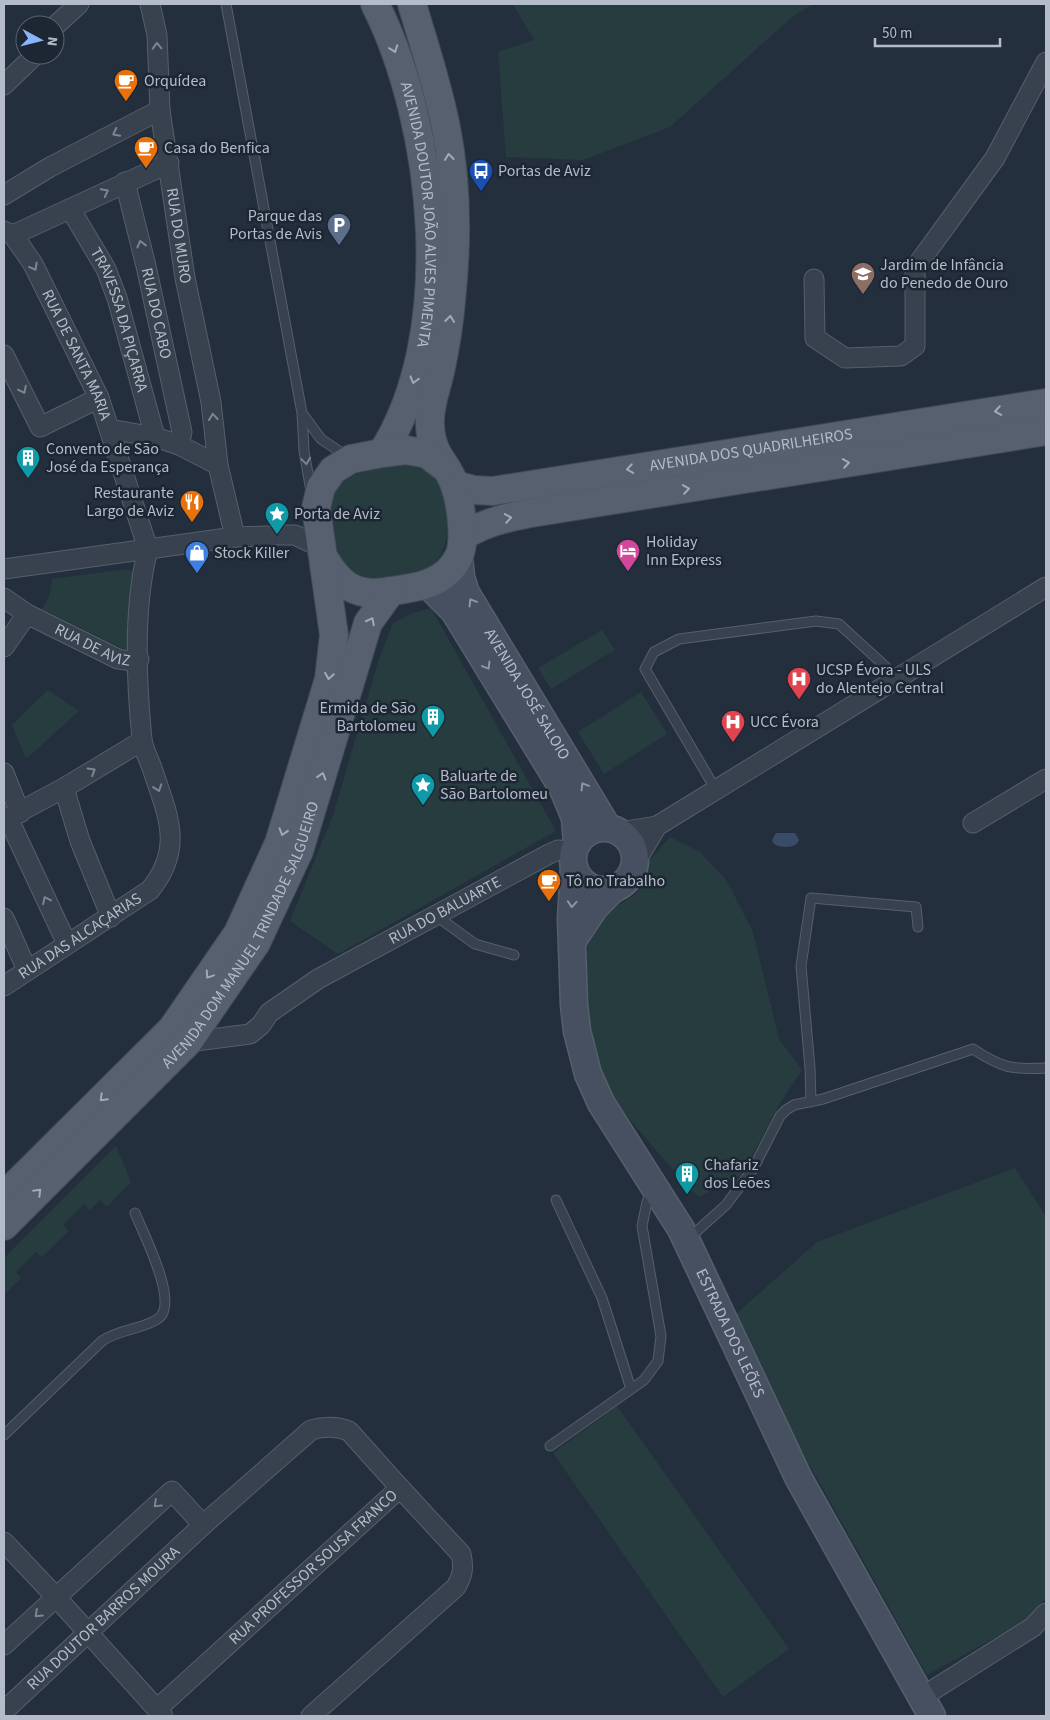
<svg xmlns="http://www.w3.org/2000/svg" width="1050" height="1720" font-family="'Source Sans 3',sans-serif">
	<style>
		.green { fill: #263c3f }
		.water { fill: #394c67 }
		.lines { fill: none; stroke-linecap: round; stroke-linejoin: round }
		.lane-casing { stroke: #565f6c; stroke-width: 11 }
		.street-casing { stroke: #565f6c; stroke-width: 21 }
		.secondary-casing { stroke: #565f6c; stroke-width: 29 }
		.primary-casing { stroke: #414a57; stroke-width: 30 }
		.lane { stroke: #38414e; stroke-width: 9 }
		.street { stroke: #38414e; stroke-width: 19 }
		.secondary { stroke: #465061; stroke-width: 26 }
		.primary { stroke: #56606e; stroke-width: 28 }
		.oneway { stroke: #7c8592 }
		.oneway2 { stroke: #a1aab7 }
		.oneway3 { stroke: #8e96a5 }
		.labels { text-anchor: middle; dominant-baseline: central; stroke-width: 5; stroke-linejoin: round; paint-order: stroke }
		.poi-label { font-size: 16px; fill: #b4bcc9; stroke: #1d2633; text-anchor: start }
		.street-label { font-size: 16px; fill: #b4bcc9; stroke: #1d2633 }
	</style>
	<rect width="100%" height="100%" fill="#242f3e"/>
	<path class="green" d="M513 4H813L792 17 670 127 583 160 506 157 498 52 534 40Z
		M403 464C414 466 425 469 433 477 452 496 453 542 436 562 427 573 391 580 376 580 362 579 349 571 342 560 335 548 334 536 332 524 324 472 365 470 403 464Z
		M127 569 133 571V644L126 650 42 609 50 594 52 579Z
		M431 608 556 831 338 954 290 921 333 815 379 659 393 623 413 613Z
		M602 630 615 650 551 689 538 668Z
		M48 690 79 711 26 759 12 725Z
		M641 692 667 734 604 774 578 732Z
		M670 837 700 852 727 881 753 932 779 1039 802 1070 780 1103 742 1175 699 1197 690 1189 610 1097 589 1037 582 994 588 942 610 910 635 895 644 883 649 861Z
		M116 1146 131 1182 107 1207 100 1200 90 1210 84 1204 63 1225 69 1231 42 1257 36 1252 16 1272 21 1278 4 1295V1258Z
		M1015 1168 1046 1217V1597L1027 1620 927 1675 799 1446 736 1314 817 1242Z
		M617 1406 789 1649 723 1697 553 1453Z"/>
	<path class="water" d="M776 833H795L799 840C796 849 781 848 774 844L772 840Z"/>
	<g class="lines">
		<defs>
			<path id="lane" d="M226 4 302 413 304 451 311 491
				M302 413 321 439 348 457
				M716 790 645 669 654 652 679 639 816 621 839 624 898 678
				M435 915 475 944 514 955
				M811 1102 810 1068 801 966 811 898 916 907 918 927
				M556 1200 602 1298 631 1389
				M688 1239 726 1205 753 1169 780 1116 786 1110 794 1105 823 1099 973 1049C1002 1068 1012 1070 1046 1068
				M4 1435 102 1341C119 1329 145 1329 159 1318 179 1302 143 1233 135 1213
				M550 1446 644 1380 658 1361 661 1336 642 1226 647 1202 652 1191"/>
			<g id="street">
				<path id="s1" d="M150 4 157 35 160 110 185 278 211 402 218 465 235 537"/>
				<path d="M55 26 79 4"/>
				<path d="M4 85 35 55"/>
				<path id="s2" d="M125 182 146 266 182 432 179 445"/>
				<path d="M4 195 50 167 160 110"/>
				<path id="s3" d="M71 210 106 269 117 298 155 437"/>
				<path id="s4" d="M4 231 13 235 33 264 99 398 148 549"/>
				<path d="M13 235 169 163"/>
				<path d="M814 279 815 338 845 358 901 356 915 346V268L995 158 1046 62"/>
				<path d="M4 355 40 427 99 398"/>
				<path d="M109 429 155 437 179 445 218 465"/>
				<path d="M277 535H295L322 548"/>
				<path d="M4 569 235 537 267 536"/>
				<path id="s5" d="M4 598 27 614 118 659 130 661 139 659"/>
				<path d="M4 647 27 614"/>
				<path d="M4 773 20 813"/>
				<path d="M64 788 80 841 111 917"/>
				<path d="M8 818 67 944"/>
				<path d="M4 820 64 788 142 741"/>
				<path d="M973 823 1046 779"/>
				<path d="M619 832 657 826 1046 587"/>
				<path d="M635 863 657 826"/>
				<path d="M4 918 27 970"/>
				<path id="s6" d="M4 986 150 890C185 847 167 814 152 768 149 759 143 749 142 739 136 679 133 607 148 549"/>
				<path id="s7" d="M188 1042 250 1034 261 1025 269 1013 318 979 549 854 558 850 574 851"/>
				<path d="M4 1542 56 1597 163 1716"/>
				<path d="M4 1645 172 1491 203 1525"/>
				<path d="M922 1697 1033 1627 1046 1613"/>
				<path id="s8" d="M157 1709 400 1488 461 1554C464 1567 463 1575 456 1587L311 1716"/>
				<path id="s9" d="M4 1711 203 1525 311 1430C325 1426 336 1426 349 1431L400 1488"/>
			</g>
			<g id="secondary">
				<path id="s10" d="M459 556 461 577 466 593 608 828"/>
				<path d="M428 585 454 611 563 789 575 818 577 844"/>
				<circle cx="604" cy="859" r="31"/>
				<path id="s11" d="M574 867 571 919 574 1005 577 1031 588 1074 601 1103 681 1229 799 1479 932 1716"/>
				<path d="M573 940 595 907 613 889"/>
			</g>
			<g id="primary">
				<path id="s12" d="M375 4C436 125 458 335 382 453"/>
				<path id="s13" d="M455 485 474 490 493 491 1046 403"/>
				<path d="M463 536C485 522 506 518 531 513L1046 431"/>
				<path d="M324 558C338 582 354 597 384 592 413 588 445 586 459 556 466 540 461 503 455 486 447 461 431 457 430 424 429 407 436 389 440 372 445 349 449 326 451 301 457 245 457 183 446 128 438 86 424 45 412 4"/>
				<path d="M4 1196 172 1029 238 933 279 843 329 679 334 635 316 508 321 487 333 470 351 459 382 453 406 450 427 454 444 467"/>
				<path id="s14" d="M4 1226 188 1042 256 943 299 851 368 623 391 591"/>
			</g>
		</defs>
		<use href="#lane" class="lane-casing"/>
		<use href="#street" class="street-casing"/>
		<use href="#secondary" class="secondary-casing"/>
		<use href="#primary" class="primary-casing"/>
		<use href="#lane" class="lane"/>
		<use href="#street" class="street"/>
		<use href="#secondary" class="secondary"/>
		<use href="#primary" class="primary"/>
	</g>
	<defs><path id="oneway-chevron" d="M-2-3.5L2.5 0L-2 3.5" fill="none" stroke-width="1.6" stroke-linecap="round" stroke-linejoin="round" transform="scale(1.25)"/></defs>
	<g class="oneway">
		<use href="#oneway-chevron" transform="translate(157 46) rotate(-92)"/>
		<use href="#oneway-chevron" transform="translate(116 133) rotate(153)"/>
		<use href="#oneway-chevron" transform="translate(105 192) rotate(-27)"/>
		<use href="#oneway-chevron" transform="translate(141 244) rotate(-104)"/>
		<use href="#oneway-chevron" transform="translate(34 267) rotate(61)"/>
		<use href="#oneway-chevron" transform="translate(23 390) rotate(64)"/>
		<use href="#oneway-chevron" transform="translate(213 417) rotate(-97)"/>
		<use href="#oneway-chevron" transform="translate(306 461) rotate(82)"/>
		<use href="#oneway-chevron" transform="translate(92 771) rotate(-31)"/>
		<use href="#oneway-chevron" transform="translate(158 788) rotate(71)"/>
		<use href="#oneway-chevron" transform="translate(46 900) rotate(-115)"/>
		<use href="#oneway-chevron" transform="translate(157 1504) rotate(137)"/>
		<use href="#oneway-chevron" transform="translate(38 1614) rotate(137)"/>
	</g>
	<g class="oneway2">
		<use href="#oneway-chevron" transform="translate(394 49) rotate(70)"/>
		<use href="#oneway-chevron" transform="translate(449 157) rotate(-96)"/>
		<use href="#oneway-chevron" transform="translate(450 319) rotate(-84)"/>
		<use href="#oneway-chevron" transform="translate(414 380) rotate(106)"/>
		<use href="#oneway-chevron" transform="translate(998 411) rotate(171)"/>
		<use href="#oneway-chevron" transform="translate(846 463) rotate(-9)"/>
		<use href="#oneway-chevron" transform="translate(630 469) rotate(171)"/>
		<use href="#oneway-chevron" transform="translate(686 489) rotate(-9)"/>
		<use href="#oneway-chevron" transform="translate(508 518) rotate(-10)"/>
		<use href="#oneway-chevron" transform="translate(371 621) rotate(-63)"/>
		<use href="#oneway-chevron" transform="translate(329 676) rotate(99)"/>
		<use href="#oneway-chevron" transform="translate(322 776) rotate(-73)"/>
		<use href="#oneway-chevron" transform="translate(283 832) rotate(107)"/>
		<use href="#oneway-chevron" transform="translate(209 975) rotate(124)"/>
		<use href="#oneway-chevron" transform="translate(103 1098) rotate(135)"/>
		<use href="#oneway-chevron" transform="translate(38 1192) rotate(-45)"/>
	</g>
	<g class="oneway3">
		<use href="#oneway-chevron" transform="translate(472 602) rotate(-121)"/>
		<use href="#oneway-chevron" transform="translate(487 666) rotate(59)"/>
		<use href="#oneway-chevron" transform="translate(584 786) rotate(-121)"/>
		<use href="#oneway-chevron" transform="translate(572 904) rotate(94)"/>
	</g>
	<defs>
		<symbol id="cafe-pin" viewBox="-11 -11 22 30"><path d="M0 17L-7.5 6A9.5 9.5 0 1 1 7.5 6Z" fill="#e8710a" stroke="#1d2633"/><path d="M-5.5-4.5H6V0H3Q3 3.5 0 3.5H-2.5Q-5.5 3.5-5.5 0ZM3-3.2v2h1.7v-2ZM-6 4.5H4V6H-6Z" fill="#fff"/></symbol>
		<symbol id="bus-pin" viewBox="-11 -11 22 30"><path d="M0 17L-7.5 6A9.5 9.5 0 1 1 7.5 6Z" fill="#1a4fb4" stroke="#1d2633"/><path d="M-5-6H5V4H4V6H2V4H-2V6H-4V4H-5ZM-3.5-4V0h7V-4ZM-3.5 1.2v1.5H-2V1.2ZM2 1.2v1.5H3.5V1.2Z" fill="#fff"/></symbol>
		<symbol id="parking-pin" viewBox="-11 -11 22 30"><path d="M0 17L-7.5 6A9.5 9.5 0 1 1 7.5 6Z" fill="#5c6f8a" stroke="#1d2633"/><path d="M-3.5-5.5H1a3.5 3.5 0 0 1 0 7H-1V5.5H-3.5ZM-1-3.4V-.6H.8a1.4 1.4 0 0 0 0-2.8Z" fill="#fff"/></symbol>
		<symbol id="school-pin" viewBox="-11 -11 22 30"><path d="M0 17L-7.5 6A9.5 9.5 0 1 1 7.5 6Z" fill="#8d6e63" stroke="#1d2633"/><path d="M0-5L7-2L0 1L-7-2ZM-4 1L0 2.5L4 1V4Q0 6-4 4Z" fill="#fff"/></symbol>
		<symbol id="building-pin" viewBox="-11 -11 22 30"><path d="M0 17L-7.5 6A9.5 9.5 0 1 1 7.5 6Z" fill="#0f9aa8" stroke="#1d2633"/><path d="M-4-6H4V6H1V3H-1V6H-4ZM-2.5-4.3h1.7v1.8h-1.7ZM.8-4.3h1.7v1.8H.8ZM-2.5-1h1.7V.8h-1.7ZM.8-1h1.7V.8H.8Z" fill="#fff"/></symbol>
		<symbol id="restaurant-pin" viewBox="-11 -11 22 30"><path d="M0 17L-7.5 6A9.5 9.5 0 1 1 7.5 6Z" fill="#e8710a" stroke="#1d2633"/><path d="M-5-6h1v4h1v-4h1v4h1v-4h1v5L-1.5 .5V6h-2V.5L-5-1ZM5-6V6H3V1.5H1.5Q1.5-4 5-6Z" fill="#fff"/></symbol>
		<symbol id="sight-pin" viewBox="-11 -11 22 30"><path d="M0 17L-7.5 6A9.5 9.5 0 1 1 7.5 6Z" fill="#0f9aa8" stroke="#1d2633"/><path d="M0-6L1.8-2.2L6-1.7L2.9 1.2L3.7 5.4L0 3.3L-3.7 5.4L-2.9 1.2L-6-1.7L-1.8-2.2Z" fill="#fff"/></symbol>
		<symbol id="hotel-pin" viewBox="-11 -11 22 30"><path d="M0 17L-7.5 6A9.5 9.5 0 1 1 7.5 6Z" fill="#d1479c" stroke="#1d2633"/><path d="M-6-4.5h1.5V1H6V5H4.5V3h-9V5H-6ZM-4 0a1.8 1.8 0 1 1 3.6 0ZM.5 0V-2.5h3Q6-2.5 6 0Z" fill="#fff"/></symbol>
		<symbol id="shop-pin" viewBox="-11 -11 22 30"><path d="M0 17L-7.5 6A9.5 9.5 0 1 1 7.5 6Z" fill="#3f7fe0" stroke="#1d2633"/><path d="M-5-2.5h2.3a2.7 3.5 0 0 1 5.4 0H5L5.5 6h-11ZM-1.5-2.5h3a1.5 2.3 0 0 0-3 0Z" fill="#fff"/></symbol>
		<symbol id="hospital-pin" viewBox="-11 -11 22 30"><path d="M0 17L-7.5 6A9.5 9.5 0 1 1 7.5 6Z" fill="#e0444e" stroke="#1d2633"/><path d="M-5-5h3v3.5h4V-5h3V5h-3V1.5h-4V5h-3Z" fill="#fff"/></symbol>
	</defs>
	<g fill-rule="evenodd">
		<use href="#cafe-pin" x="112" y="67" width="28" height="38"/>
		<use href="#cafe-pin" x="132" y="134" width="28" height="38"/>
		<use href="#bus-pin" x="467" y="157" width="28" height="38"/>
		<use href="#parking-pin" x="325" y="211" width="28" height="38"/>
		<use href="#school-pin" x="849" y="260" width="28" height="38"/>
		<use href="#building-pin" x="14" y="444" width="28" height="38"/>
		<use href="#restaurant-pin" x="178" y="488" width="28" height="38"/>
		<use href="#sight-pin" x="263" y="500" width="28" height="38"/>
		<use href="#hotel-pin" x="614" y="537" width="28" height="38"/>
		<use href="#shop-pin" x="183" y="539" width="28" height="38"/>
		<use href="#hospital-pin" x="785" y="665" width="28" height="38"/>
		<use href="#building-pin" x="419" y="703" width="28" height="38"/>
		<use href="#hospital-pin" x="719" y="708" width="28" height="38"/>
		<use href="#sight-pin" x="409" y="771" width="28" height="38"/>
		<use href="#cafe-pin" x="535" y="867" width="28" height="38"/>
		<use href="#building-pin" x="673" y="1160" width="28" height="38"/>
	</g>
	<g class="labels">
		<g class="poi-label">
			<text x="144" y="81">Orquídea</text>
			<text x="164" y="148">Casa do Benfica</text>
			<text x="498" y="171">Portas de Aviz</text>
			<text x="322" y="216" text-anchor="end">Parque das<tspan x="322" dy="18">Portas de Avis</tspan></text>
			<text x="880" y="265">Jardim de Infância<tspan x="880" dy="18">do Penedo de Ouro</tspan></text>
			<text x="46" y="449">Convento de São<tspan x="46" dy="18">José da Esperança</tspan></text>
			<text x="174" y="493" text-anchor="end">Restaurante<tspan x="174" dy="18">Largo de Aviz</tspan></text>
			<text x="294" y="514">Porta de Aviz</text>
			<text x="646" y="542">Holiday<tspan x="646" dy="18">Inn Express</tspan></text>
			<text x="214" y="553">Stock Killer</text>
			<text x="816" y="670">UCSP Évora - ULS<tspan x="816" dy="18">do Alentejo Central</tspan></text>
			<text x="416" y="708" text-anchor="end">Ermida de São<tspan x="416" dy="18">Bartolomeu</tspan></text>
			<text x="750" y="722">UCC Évora</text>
			<text x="440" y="776">Baluarte de<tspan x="440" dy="18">São Bartolomeu</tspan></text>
			<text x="566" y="881">Tô no Trabalho</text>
			<text x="704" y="1165">Chafariz<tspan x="704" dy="18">dos Leões</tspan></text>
		</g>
		<g class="street-label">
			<text stroke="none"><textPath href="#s12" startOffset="218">AVENIDA DOUTOR JOÃO ALVES PIMENTA</textPath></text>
			<text stroke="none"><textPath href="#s1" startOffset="234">RUA DO MURO</textPath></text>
			<text stroke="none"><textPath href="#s2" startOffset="135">RUA DO CABO</textPath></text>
			<text stroke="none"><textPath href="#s3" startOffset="121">TRAVESSA DA PIÇARRA</textPath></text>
			<text stroke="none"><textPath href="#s4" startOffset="146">RUA DE SANTA MARIA</textPath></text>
			<text stroke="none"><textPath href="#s13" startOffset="300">AVENIDA DOS QUADRILHEIROS</textPath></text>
			<text stroke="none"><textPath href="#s5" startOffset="101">RUA DE AVIZ</textPath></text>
			<text stroke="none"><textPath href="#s10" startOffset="156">AVENIDA JOSÉ SALOIO</textPath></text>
			<text stroke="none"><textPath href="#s7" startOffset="295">RUA DO BALUARTE</textPath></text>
			<text stroke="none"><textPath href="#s14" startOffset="380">AVENIDA DOM MANUEL TRINDADE SALGUEIRO</textPath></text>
			<text stroke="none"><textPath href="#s6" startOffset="91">RUA DAS ALCAÇARIAS</textPath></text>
			<text stroke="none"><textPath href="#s11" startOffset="505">ESTRADA DOS LEÕES</textPath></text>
			<text stroke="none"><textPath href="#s8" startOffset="211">RUA PROFESSOR SOUSA FRANCO</textPath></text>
			<text stroke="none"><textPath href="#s9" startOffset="136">RUA DOUTOR BARROS MOURA</textPath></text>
		</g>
	</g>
	<rect width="1050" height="1720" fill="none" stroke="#b4bcc9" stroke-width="10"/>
	<g transform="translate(40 40) rotate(97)"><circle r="24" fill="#1d2633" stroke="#59626f"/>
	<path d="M0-4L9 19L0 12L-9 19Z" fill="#8ab4f8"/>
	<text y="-8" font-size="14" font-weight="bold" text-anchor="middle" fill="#b4bcc9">N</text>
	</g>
	<path d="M875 38v8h125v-8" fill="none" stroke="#b4bcc9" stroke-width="2.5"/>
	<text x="882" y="38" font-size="15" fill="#b4bcc9" stroke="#1d2633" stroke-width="4" paint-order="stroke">50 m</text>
</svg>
